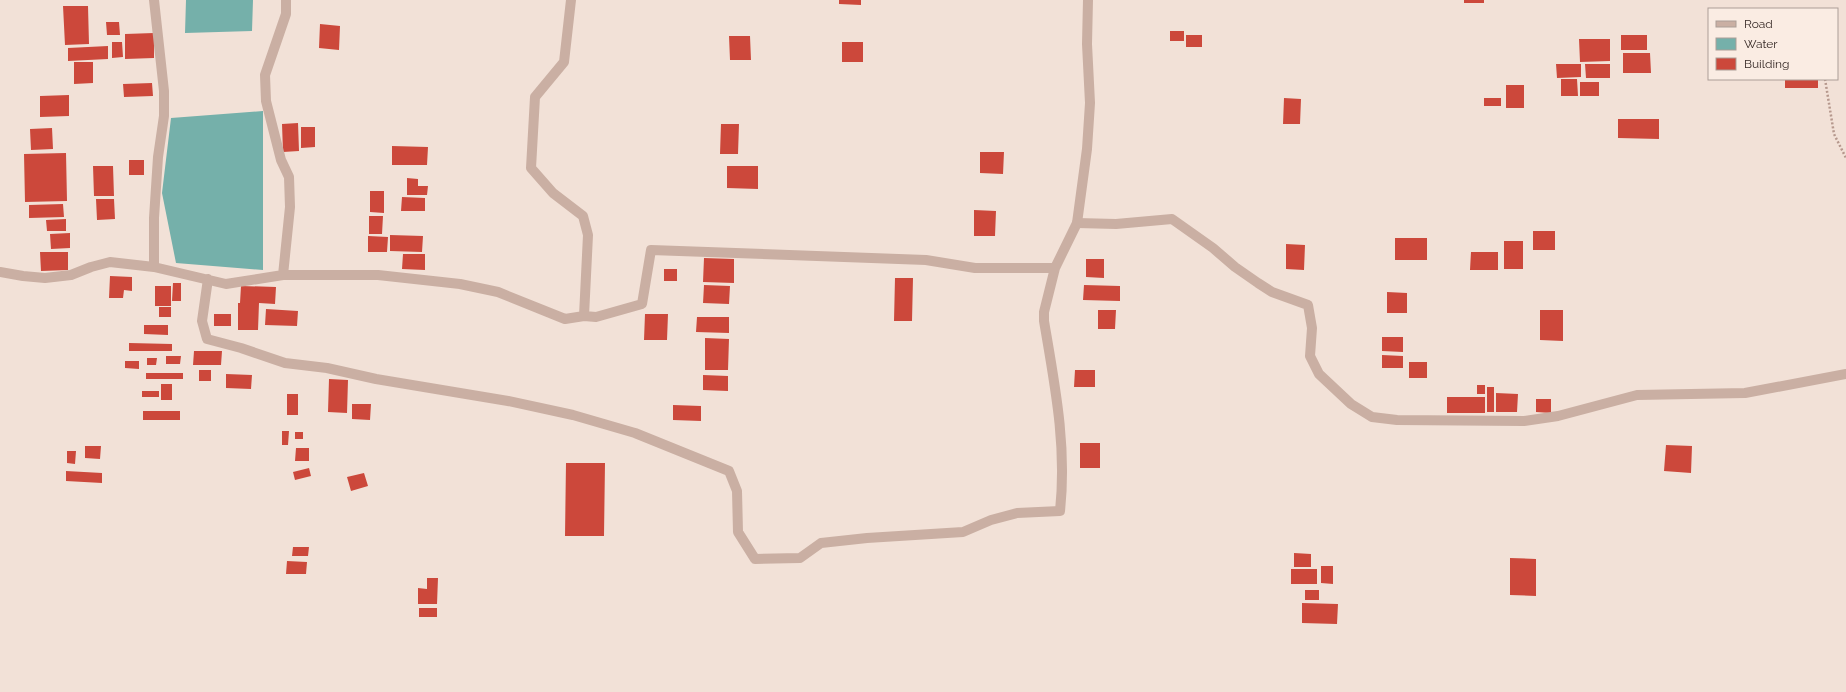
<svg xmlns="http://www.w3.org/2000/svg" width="1846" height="692" font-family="Raleway,sans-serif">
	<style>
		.water { fill: #75b0aa }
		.building { fill: #cc483b }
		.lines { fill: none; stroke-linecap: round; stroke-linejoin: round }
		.path { stroke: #b6988d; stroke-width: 2.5; stroke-dasharray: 2 2; stroke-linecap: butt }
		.minor { stroke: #caafa3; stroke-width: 10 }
		.tertiary { stroke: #caafa3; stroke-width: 10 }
	</style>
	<rect width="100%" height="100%" fill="#f2e1d7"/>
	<path class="water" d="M186 0H253L252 31 185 33Z
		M263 111V270L176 263 162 193 171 118Z"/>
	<path class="building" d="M839 0H861V5L839 4Z
		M1464 0H1484V3H1464Z
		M63 6H88L89 44 65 45Z
		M106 22H119L120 35H107Z
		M320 24 340 26 339 50 319 48Z
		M1170 31H1184V41H1170Z
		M154 33V58L125 59V34Z
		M1186 35H1202V47H1186Z
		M1621 35H1647V50H1621Z
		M729 36H750L751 60H730Z
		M1579 39H1610V61L1580 62Z
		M112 42H122L123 57 112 58Z
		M842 42H863V62H842Z
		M108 46V59L68 61V48Z
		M1623 53H1650L1651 73H1623Z
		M74 62H93V83L74 84Z
		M1556 64H1581V77L1557 78Z
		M1585 64H1610V78H1586Z
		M1561 79H1577L1578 96H1561Z
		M1785 79H1818V88H1785Z
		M1580 82H1599V96H1580Z
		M152 83 153 96 124 97 123 84Z
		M1506 85H1524V108H1506Z
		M69 95V116L40 117V96Z
		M1284 98 1301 99 1300 124H1283Z
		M1484 98H1501V106H1484Z
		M1618 119H1659V139L1618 138Z
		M298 123 299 151 283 152 282 124Z
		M721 124H739L738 154H720Z
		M301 127H315V147L301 148Z
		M52 128 53 149 31 150 30 129Z
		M392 146 428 147 427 165H392Z
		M980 152H1004L1003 174 980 173Z
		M66 153 67 201 25 202 24 154Z
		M129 160H144V175H129Z
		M93 166H113L114 196H94Z
		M727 166H758V189L727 188Z
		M407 178 418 179V186H428L427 195H407Z
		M370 191H384V213L370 212Z
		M402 197 425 198V211H401Z
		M96 199H114L115 219 97 220Z
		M63 204 64 217 29 218V205Z
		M974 210 996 211 995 236H974Z
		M369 216H383L382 234H369Z
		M66 219V231H47L46 220Z
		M1533 231H1555V250H1533Z
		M70 233V248L51 249 50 234Z
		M390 235 423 236 422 252 390 251Z
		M368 236 388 237 387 252H368Z
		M1395 238H1427V260H1395Z
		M1504 241H1523V269H1504Z
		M1286 244 1305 245 1304 270 1286 269Z
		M40 252H68V270L41 271Z
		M1471 252H1498V270H1470Z
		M403 254H425V270L402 269Z
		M704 258 734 259V283L703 282Z
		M1086 259H1104V278L1086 277Z
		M664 269H677V281H664Z
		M110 276 132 277V291L124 290 123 298H109Z
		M895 278H913L912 321H894Z
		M173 283H181V301H172Z
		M704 285 730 286 729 304 703 303Z
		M1084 285 1120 286V301L1083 300Z
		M155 286H171V306H155Z
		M241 286 276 287 275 304 259 303 258 330H238V303H240Z
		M1387 292 1407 293V313H1387Z
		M159 307H171V317H159Z
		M266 309 298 311 297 326 265 325Z
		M1098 310H1116L1115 329H1098Z
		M1540 310H1563V341L1540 340Z
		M214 314H231V326H214Z
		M645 314H668L667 340H644Z
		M697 317H729V333L696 332Z
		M144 325H168V335L144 334Z
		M1382 337H1403V352L1382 351Z
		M705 338 729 339 728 370H705Z
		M129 343 172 344V351H129Z
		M194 351H222L221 365H193Z
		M1382 355 1403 356V368H1382Z
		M166 356H181L180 364H166Z
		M147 358H157L156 365H147Z
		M125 361H139V369L125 368Z
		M1409 362H1427V378H1409Z
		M199 370H211V381H199Z
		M1075 370H1095V387H1074Z
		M146 373H183V379H146Z
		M226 374 252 375 251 389 226 388Z
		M703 375 728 376V391L703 390Z
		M329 379 348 380 347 413 328 412Z
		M161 384H172V400H161Z
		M1477 385H1485V394H1477Z
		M1487 387H1494V412H1487Z
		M142 391H159V397H142Z
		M1496 393 1518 394 1517 412H1496Z
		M287 394H298V415H287Z
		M1447 397H1485V413H1447Z
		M1536 399H1551V413L1536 412Z
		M352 404H371L370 420 352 419Z
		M673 405 701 406V421L673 420Z
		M143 411H180V420H143Z
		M282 431H289L288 445H282Z
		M295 432H303V439H295Z
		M1080 443H1100V468H1080Z
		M1666 445 1692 446 1691 473 1664 471Z
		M85 446H101L100 459 85 458Z
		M296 448H309V461H295Z
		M67 451H76L75 464 67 463Z
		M566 463H605L604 536H565Z
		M309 468 311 476 295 480 293 472Z
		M66 471 102 473V483L66 481Z
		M364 473 368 486 351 491 347 477Z
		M293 547H309L308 556H292Z
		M1294 553 1311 554V567H1294Z
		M1510 558 1536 559V596L1510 595Z
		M287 561 307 562 306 574H286Z
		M1321 566H1333V584L1321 583Z
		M1291 569H1317V584H1291Z
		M427 578H438L437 604H418V588L427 589Z
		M1305 590H1319V600H1305Z
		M1302 603 1338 604 1337 624 1302 623Z
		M419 608H437V617H419Z"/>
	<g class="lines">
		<path class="path" d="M1825 79 1834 134 1846 158"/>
		<path class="minor" d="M154 0 164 91V116L158 157 154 218V267
			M0 272 23 276 45 278 71 275 91 267 110 262 154 267 226 284 283 275H378L460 284 498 292 565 319 584 316 588 235 583 216 553 193 531 168 535 97 564 62 571 0
			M283 275 290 207 289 177 281 160 266 101 265 75 286 14V0
			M208 279 202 321 207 339 241 348 285 363 327 368 376 379 508 401 573 415 635 433 729 471 737 491 738 532 755 559 800 558 821 543 867 538 963 532 991 520 1017 513 1060 511C1067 446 1055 386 1044 321V312L1055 268 1077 223 1087 149 1090 103 1087 44 1088 0
			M584 316 596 317 642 304 651 250 926 260 975 268H1055"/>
		<path class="tertiary" d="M1077 223 1116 224 1172 219 1213 248 1235 267 1258 283 1272 292 1308 305 1312 328 1310 356 1319 374 1351 404 1372 417 1397 420 1524 421 1558 416 1637 395 1745 393 1846 374"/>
	</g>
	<rect x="1708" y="8" width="130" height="72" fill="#faece3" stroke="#ab9e97"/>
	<rect x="1716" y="21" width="20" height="6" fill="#caafa3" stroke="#ab9e97"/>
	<text x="1744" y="28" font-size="12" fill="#352825">Road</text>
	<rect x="1716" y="38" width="20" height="12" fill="#75b0aa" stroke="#ab9e97"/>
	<text x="1744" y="48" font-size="12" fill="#352825">Water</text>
	<rect x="1716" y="58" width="20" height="12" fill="#cc483b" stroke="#ab9e97"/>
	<text x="1744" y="68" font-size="12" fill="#352825">Building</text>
</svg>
